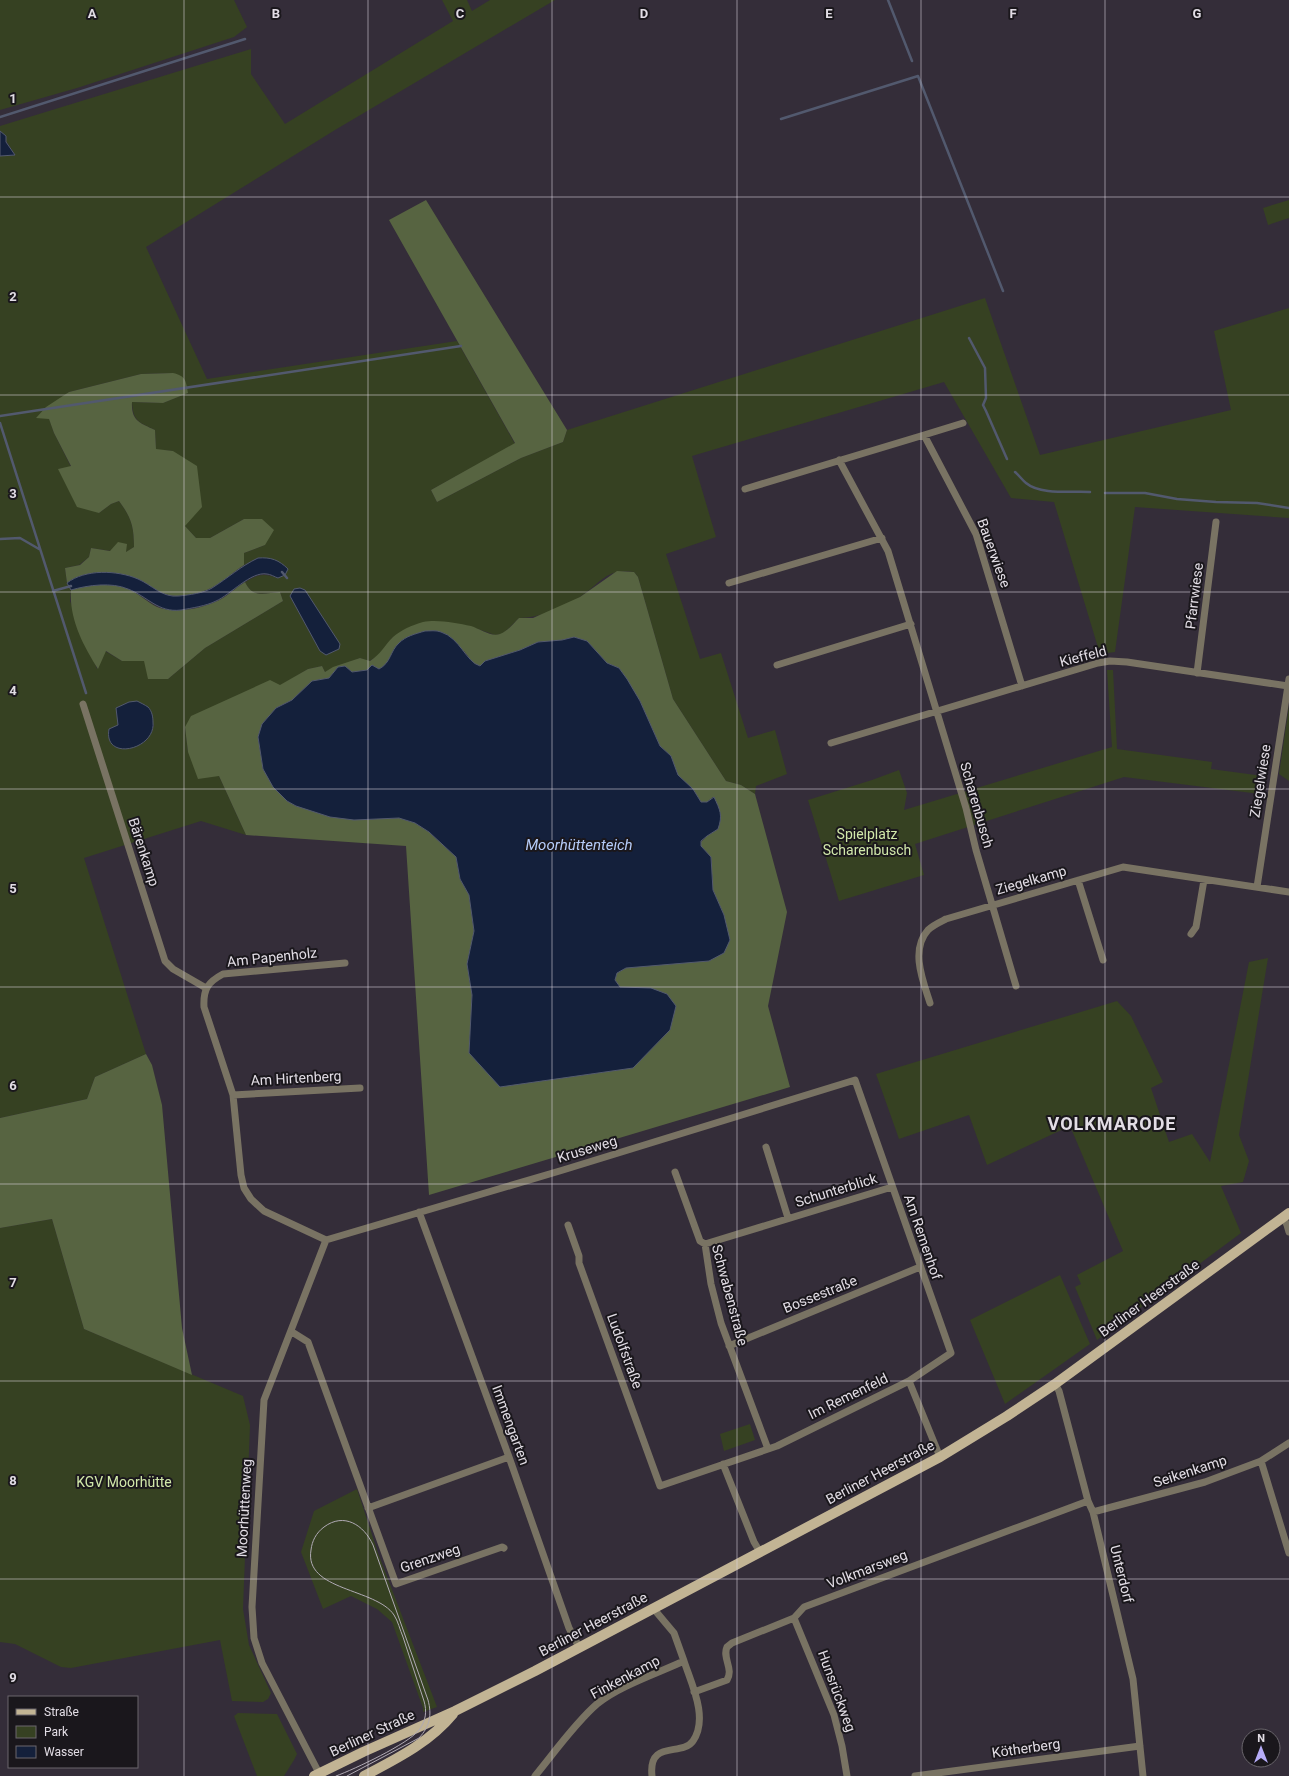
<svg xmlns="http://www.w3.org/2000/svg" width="1289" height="1776" font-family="Roboto,sans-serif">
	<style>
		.green { fill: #364122; fill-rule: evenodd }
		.forest { fill: #576441; fill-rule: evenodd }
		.water { fill: #14203b; stroke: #52596e }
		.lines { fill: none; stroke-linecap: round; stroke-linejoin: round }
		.stream { stroke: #52596e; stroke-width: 2.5 }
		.minor { stroke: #797363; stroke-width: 7 }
		.primary { stroke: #c2b494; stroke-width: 10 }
		.tram { stroke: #b0aab4; stroke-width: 1 }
		.grid { fill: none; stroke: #e2dde5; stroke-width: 1; stroke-opacity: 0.55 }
		.labels { text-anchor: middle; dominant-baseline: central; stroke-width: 4; stroke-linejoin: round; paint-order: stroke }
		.street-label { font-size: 14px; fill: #e2dde5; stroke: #1a171c }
		.park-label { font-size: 14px; fill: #d1e8aa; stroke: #1a171c }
		.water-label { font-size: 15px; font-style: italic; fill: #b6ccf9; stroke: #1a171c }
		.district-label { font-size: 18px; font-weight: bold; letter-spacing: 1px; fill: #e2dde5; stroke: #1a171c }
		.grid-label { font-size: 13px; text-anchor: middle; font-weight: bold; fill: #e2dde5; stroke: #1a171c; stroke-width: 4; stroke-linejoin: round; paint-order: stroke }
	</style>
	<rect width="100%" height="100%" fill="#342d39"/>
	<path class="green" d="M0 0H234L247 27 234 37 77 88 0 110Z
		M442 0H467L472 11 490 0H555L335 130 146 247 207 379 457 341 515 444 431 490 437 502 521 458 563 442 567 430 985 298 1040 455 1231 410 1214 331 1289 308V518L1135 507 1115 652 1100 654 1054 502 1011 498 944 382 692 456 716 537 666 554 700 659 721 653 748 738 775 730 787 774 756 786 755 794 741 785 726 781 673 699 638 577 634 572C606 568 601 583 580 597 562 608 540 618 519 618L508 629 502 634 495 635 472 627 393 637 378 656 369 661 360 658 325 672 322 666 308 669 280 686 185 727 188 752 219 776 246 835 201 821 84 858 146 1054 95 1077 87 1099 0 1118V156L15 155 0 131V126L251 49V74L285 124 453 21ZM173 373 188 393 163 403 132 402C133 422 139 422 155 430L156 450 173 451 184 525 196 538H210L244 519 265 545 244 553V565L258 558 278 578C263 573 259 574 245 582 253 599 265 593 280 592L283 601 205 648 168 679 144 661H122L105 651 97 669 70 601 71 590 67 583 65 568 79 565 89 557 91 548 125 553 134 547C134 526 131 517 119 501L111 504 99 513 59 469 71 467 54 433 49 418H37L69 392 141 374ZM305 590 313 638 290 596ZM129 702 154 725 151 733 146 741 118 725 116 708Z
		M1289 200V218L1268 225 1263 208Z
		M1107 670H1113L1117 749 1212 762 1211 769 1263 776 1260 794 1124 777 915 844 924 875 839 901 808 800 872 780 899 770 907 793 904 810 1112 747Z
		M1289 706V781L1279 774Z
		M1268 958 1239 1135 1249 1161 1243 1182 1221 1186 1241 1233 1097 1340 1075 1287 1081 1284 1077 1275 1123 1251 1070 1126 987 1165 969 1115 899 1139 876 1074 1117 1001 1131 1016 1163 1082 1151 1088 1169 1142 1192 1134 1210 1162 1249 962Z
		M52 1219 84 1329 243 1396 250 1425 243 1609 249 1645 271 1693 268 1699 263 1702 232 1701 220 1640 71 1668 61 1667 15 1644 0 1642V1228Z
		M1060 1275 1090 1344 1005 1404 970 1320Z
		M750 1424 755 1440 724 1451 720 1434Z
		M357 1489 378 1553 437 1707 423 1712V1708L392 1622 377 1609 351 1596 323 1609 301 1552 314 1511Z
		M238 1713 277 1714 297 1754 294 1760 284 1776H257L234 1716Z"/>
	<path class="forest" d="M426 200 567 430 563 442 521 458 437 502 431 490 515 443 389 220Z
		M173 373C186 376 186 381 188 393L163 403 132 402C131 421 140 423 155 430L156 449 173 451 197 466 202 507 185 526 196 538H210L244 519H262L274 530 265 545 244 553V565C233 572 223 582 211 588 202 593 186 596 176 596 160 596 151 584 137 579 116 571 85 569 67 583L65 568 80 565 89 557 91 548 110 551 118 542 127 544 126 552 134 547C134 526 131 517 119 501L111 504 99 513 77 507 58 469 71 466 54 433 49 419 36 418 46 407 69 392 141 374Z
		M617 571 634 572 638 577 673 699 726 781 741 785 755 794 787 912 768 1006 790 1087 429 1195 406 846 246 835 219 776 198 779 188 752 185 727 191 716 270 680 280 685 308 669 322 666 325 672 333 667 360 658 370 661C381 654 384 646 393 637 401 630 412 625 423 622 437 619 457 623 471 626 480 629 491 637 500 634 508 631 513 624 519 618H533L580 597ZM574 637 587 641 607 663 619 668 640 701 660 746 671 756 678 776 693 789 701 802H707L713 797 718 829 707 836 701 842V846L711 857 713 890 724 915 617 973 615 980 620 987 651 988 469 1053 472 995 467 964 474 931 469 895 460 879 456 857 429 832 415 823 399 818 354 820 296 806 287 801 263 769 258 737 262 724 276 708 292 700 312 681 329 678 338 667 345 666 352 672 367 670 372 666 379 669 386 665 391 657 464 651 474 664 481 666 485 661 520 650 538 642 562 640Z
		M245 582C253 599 265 593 280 592L283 601 205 648 168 679H148L144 661H122L106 651 98 669C83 645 69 619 71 590 90 584 116 581 134 592 143 597 151 605 160 608 177 613 199 609 215 602 226 598 235 588 245 582Z
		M146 1054 152 1065 162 1105 182 1328 192 1375 84 1329 52 1219 0 1228V1118L87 1099 95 1077Z"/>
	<path class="water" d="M0 131 6 136V142L15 155 0 156Z
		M258 558C271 557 279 560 288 569L285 575 278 578C275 577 270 574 267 574 251 571 230 595 216 601 206 606 192 608 181 610 158 613 147 596 128 589 112 582 88 585 71 590L67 583C85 569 117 570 138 579 152 585 162 598 179 596 189 595 204 593 212 588 228 578 241 566 258 558Z
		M300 588 305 590 340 644 339 649 326 655 320 651 290 596 294 589Z
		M425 631C430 631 436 630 441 632 460 638 466 662 480 666L485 661 520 650 538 642 562 640 574 637 587 641 607 663 619 668 627 679 640 701 660 746 671 756 678 775 693 789 701 802H707L714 797C720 810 723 815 718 829L707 836 701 841V846L711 857 713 890 724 915 730 940 724 953 709 961 626 968 617 973 615 980 620 987 651 988 667 994 676 1006 670 1030 633 1068 500 1087 469 1053 472 995 467 964 474 931 469 895 460 879 456 857 429 832 415 823 399 818 354 820 330 817 296 806 287 801 273 787 263 769 258 737 262 724 276 708 292 700 312 681 329 678 338 667 345 666 352 672 367 670 372 665 379 669C391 663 390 651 399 643 406 636 415 634 425 631Z
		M137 701C141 703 145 705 148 707 152 711 153 717 153 722 156 750 103 762 109 729L118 725 116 708 129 702Z"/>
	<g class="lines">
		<path class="stream" d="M888 0 912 61
			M0 117 245 39
			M781 119 918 76 1003 291
			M969 338 985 368 986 398 983 405 986 411 1007 459
			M0 416 461 346
			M0 423 86 693
			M1015 472C1019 475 1022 480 1026 483 1040 495 1072 491 1090 492
			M1105 493H1145L1177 499 1216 502 1257 503 1289 508
			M0 539 20 538 39 549
			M282 572 287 578
			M53 591 71 586"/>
		<path class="minor" d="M924 435 963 423
			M839 460 888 551 966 808 976 850 1016 986
			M745 489 924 435 976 534 1022 686
			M729 583 882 538
			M777 665 911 624
			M1197 673 1216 522
			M83 704 165 961 173 969 206 988
			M831 743 1098 663 1110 661 1127 662 1288 686
			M1078 880 1103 960
			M1257 887 1289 679
			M1191 934 1196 927 1204 880
			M930 1003C923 981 910 950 928 930 933 925 940 922 946 919L1123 867 1289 892
			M233 1095 360 1088
			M766 1147 788 1218
			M675 1172 700 1241 705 1244 711 1284 721 1323 768 1449
			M419 1212 509 1457 569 1628 579 1647
			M1283 1217 1287 1225 1289 1232
			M568 1225 579 1256V1263L660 1486 777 1446 909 1381 940 1457
			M326 1240 563 1170 855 1080 951 1353 909 1381
			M326 1240 264 1211 251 1199 244 1188 241 1175 233 1095 204 1007C203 989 208 982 223 974L345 963
			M705 1244 892 1187
			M292 1332 308 1342 396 1584 502 1547 504 1548
			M729 1346 920 1267
			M1055 1384 1059 1391 1088 1501 1093 1512 1133 1679 1143 1776
			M1261 1461 1289 1553
			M723 1464 754 1542 760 1552
			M368 1508 509 1457
			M1093 1512 1205 1482 1261 1461 1289 1443
			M794 1618 834 1715 842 1746 847 1776
			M694 1692 727 1680C734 1669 722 1658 727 1647L732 1643 794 1618 804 1607 1088 1501
			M319 1773 262 1663 254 1638 252 1607 264 1400 326 1240
			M535 1776C554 1753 575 1723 597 1704 619 1686 658 1673 684 1661L674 1633 653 1608
			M652 1776C648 1739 682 1757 693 1741 709 1718 691 1683 684 1661
			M915 1776 1140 1746"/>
		<path class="primary" d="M314 1776 363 1752 455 1711 535 1671 940 1457 1007 1416 1055 1384 1289 1213
			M364 1776C396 1759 429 1743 453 1714"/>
		<path class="tram" d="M336 1776C355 1769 408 1744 419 1730 426 1721 427 1711 424 1701 417 1680 410 1658 403 1637 400 1630 398 1621 394 1615 376 1588 304 1591 311 1550 312 1541 316 1533 324 1527 344 1512 364 1525 373 1545L428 1700C432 1715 430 1726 419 1738L347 1776"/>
	</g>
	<path class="grid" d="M184 0V1776M368 0V1776M552 0V1776M737 0V1776M921 0V1776M1105 0V1776M0 197H1289M0 395H1289M0 592H1289M0 789H1289M0 987H1289M0 1184H1289M0 1381H1289M0 1579H1289"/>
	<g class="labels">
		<g class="street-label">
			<text transform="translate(994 553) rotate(70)">Bauerwiese</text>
			<text transform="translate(1194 596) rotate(-83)">Pfarrwiese</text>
			<text transform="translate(1083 656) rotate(-14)">Kieffeld</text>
			<text transform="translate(1260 781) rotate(-81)">Ziegelwiese</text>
			<text transform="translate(977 805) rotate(74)">Scharenbusch</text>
			<text transform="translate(144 852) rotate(72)">Bärenkamp</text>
			<text transform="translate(1031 880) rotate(-16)">Ziegelkamp</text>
			<text transform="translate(272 957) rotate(-6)">Am Papenholz</text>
			<text transform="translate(296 1078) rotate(-3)">Am Hirtenberg</text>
			<text transform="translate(587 1149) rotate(-17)">Kruseweg</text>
			<text transform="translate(836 1190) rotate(-17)">Schunterblick</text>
			<text transform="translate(923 1237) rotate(71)">Am Remenhof</text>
			<text transform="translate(820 1294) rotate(-22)">Bossestraße</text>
			<text transform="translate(730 1295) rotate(75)">Schwabenstraße</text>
			<text transform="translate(1149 1298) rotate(-36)">Berliner Heerstraße</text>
			<text transform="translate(625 1351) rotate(70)">Ludolfstraße</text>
			<text transform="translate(848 1396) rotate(-26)">Im Remenfeld</text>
			<text transform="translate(511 1425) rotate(70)">Immengarten</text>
			<text transform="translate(1190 1471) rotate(-18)">Seikenkamp</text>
			<text transform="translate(880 1472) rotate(-28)">Berliner Heerstraße</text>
			<text transform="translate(244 1508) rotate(-87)">Moorhüttenweg</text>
			<text transform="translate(430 1558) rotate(-19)">Grenzweg</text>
			<text transform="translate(867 1569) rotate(-21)">Volkmarsweg</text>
			<text transform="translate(1122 1574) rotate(76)">Unterdorf</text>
			<text transform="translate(593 1624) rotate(-28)">Berliner Heerstraße</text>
			<text transform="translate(625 1677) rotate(-28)">Finkenkamp</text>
			<text transform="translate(837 1691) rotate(70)">Hunsrückweg</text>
			<text transform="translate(372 1733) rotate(-25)">Berliner Straße</text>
			<text transform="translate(1026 1748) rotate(-8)">Kötherberg</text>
		</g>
		<g class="park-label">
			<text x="867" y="834">Spielplatz<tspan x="867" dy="16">Scharenbusch</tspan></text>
			<text x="124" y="1482">KGV Moorhütte</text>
		</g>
		<g class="water-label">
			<text x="579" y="845">Moorhüttenteich</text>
		</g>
		<g class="district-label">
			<text x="1112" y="1123">VOLKMARODE</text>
		</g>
	</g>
	<g class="grid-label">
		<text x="92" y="18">A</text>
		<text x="276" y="18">B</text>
		<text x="460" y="18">C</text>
		<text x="644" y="18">D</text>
		<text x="829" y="18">E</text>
		<text x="1013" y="18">F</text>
		<text x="1197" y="18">G</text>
		<text x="13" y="103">1</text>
		<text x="13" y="301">2</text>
		<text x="13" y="498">3</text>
		<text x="13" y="695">4</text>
		<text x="13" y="893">5</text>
		<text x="13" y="1090">6</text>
		<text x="13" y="1287">7</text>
		<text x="13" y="1485">8</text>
		<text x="13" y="1682">9</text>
	</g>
	<rect x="8" y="1696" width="130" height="72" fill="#1a171c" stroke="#6a666c"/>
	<rect x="16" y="1709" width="20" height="6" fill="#c2b494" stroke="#6a666c"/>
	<text x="44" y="1716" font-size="12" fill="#e2dde5">Straße</text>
	<rect x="16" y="1726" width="20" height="12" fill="#364122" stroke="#6a666c"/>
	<text x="44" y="1736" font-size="12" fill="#e2dde5">Park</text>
	<rect x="16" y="1746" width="20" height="12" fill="#14203b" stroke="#6a666c"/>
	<text x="44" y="1756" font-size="12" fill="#e2dde5">Wasser</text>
	<g transform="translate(1261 1748)"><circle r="19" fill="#1a171c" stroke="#6a666c"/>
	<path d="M0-3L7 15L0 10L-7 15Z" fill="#b6acf8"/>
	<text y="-6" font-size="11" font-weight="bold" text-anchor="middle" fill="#e2dde5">N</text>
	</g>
</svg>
